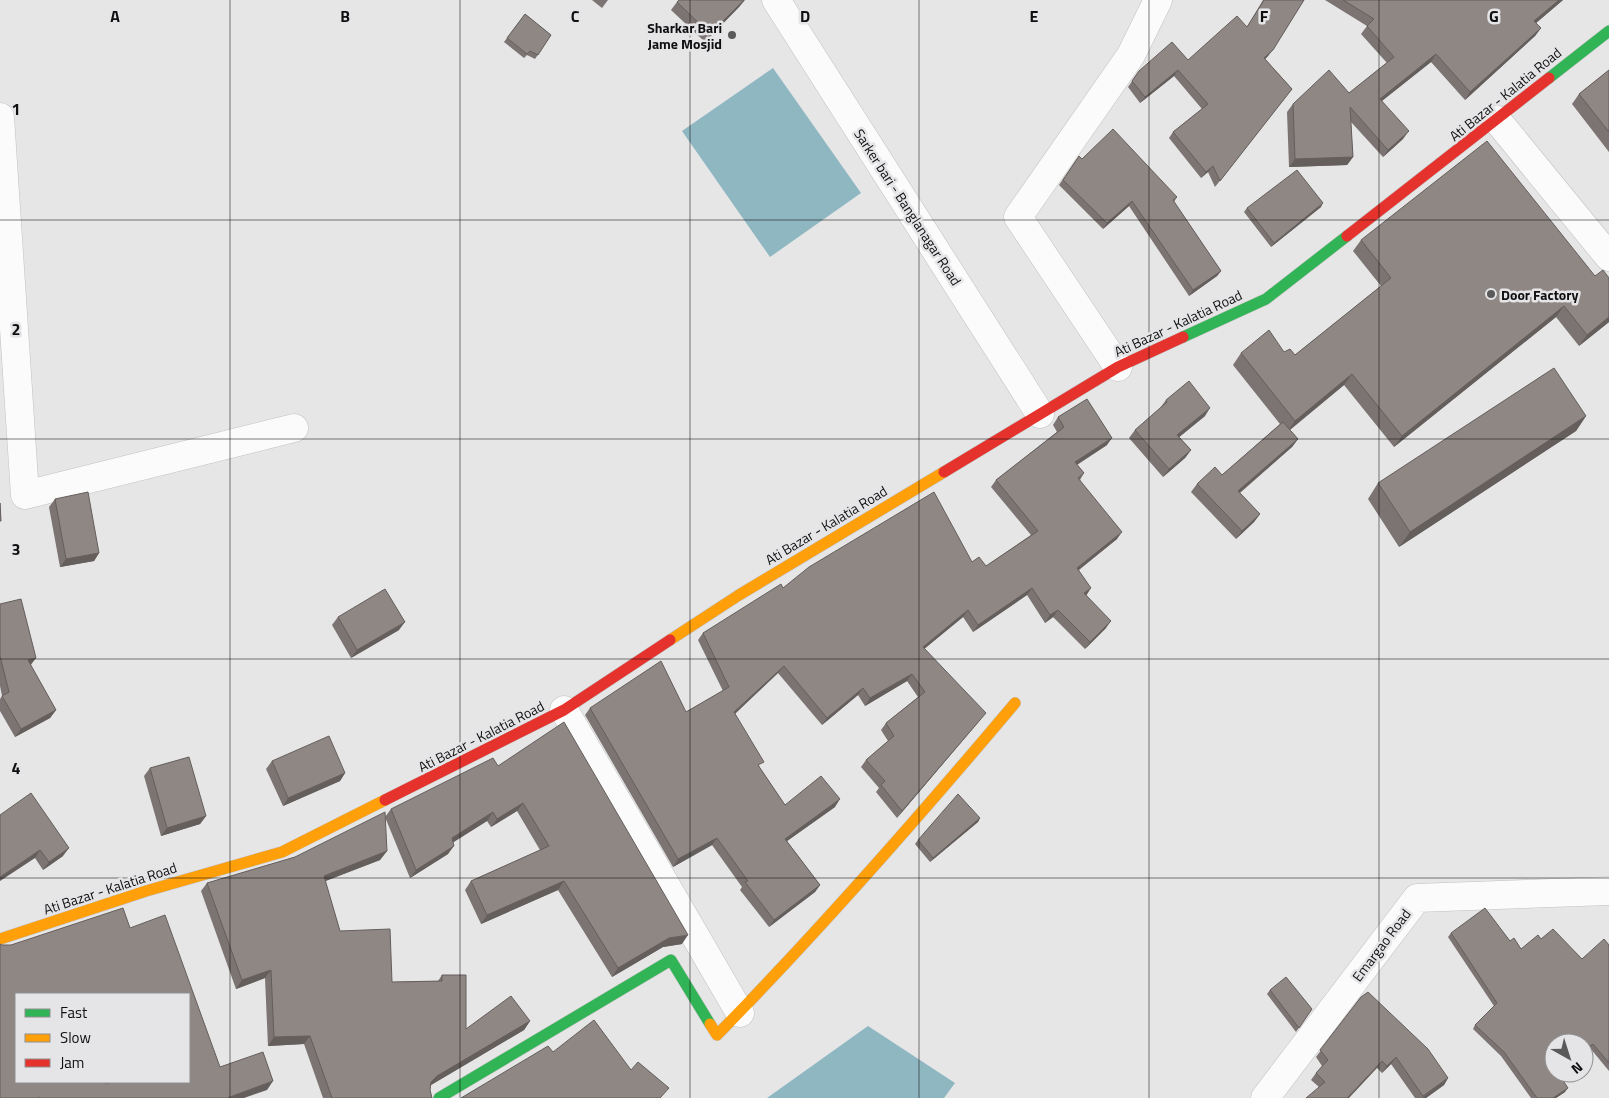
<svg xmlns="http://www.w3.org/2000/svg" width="1609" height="1098" font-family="'Titillium Web',sans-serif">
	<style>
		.water { fill: #8eb7c2 }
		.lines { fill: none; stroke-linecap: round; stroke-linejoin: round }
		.street-casing { stroke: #c1c1c1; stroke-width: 29 }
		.fast-casing { stroke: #c1c1c1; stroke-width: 12 }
		.slow-casing { stroke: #c1c1c1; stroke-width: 12 }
		.jam-casing { stroke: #c1c1c1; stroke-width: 12 }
		.street { stroke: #fbfbfb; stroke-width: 28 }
		.fast { stroke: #30b455; stroke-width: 11 }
		.slow { stroke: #ff9f0a; stroke-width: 11 }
		.jam { stroke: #e5322d; stroke-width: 11 }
		.wall { fill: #7b7472 }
		.shaded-wall { fill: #645e5c }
		.building { fill: #8f8784; stroke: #645e5c; fill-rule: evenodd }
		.grid { fill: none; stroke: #0f0f10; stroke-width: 1; stroke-opacity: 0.55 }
		.poi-dot { fill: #5a5a5b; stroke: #e5e5e7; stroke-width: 2 }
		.labels { text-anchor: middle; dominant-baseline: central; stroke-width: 5; stroke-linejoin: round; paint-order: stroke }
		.poi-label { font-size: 14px; font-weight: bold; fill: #0f0f10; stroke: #e5e5e7; text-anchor: end }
		.street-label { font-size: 14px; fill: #0f0f10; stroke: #e5e5e7 }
		.grid-label { font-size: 16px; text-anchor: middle; font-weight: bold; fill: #0f0f10; stroke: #e5e5e7; stroke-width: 5; stroke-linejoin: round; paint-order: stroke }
	</style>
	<rect width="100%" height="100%" fill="#e6e6e6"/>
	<path class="water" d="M773 68 861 193 770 257 682 131Z
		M868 1026 955 1083 944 1098H767Z"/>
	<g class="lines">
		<defs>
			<path id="street" d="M776 0 1040 414
				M0 117 25 495 294 428
				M1497 120 1609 257
				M1118 367 1018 217 1131 55 1158 0
				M564 710 740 1013
				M1265 1098 1417 898 1609 891"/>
			<path id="fast" d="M1549 78 1609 31
				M1183 337 1266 299 1347 236
				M439 1098 671 960 710 1024"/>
			<path id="slow" d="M670 640 739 595 944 472
				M0 939 146 891 282 852 385 800
				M710 1024 717 1035C821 929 919 817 1015 703"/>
			<path id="jam" d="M1347 236 1549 78
				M944 472 1118 367 1183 337
				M385 800 564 710 670 640"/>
		</defs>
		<use href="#street" class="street-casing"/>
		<use href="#fast" class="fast-casing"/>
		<use href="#slow" class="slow-casing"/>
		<use href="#jam" class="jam-casing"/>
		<use href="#street" class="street"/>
		<use href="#fast" class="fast"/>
		<use href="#slow" class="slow"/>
		<use href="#jam" class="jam"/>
	</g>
	<path class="wall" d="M592 0H608L602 8Z
		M745 0 739 7 705 42 671 10 677 2Z
		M1263 0H1304L1268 56 1265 59 1292 89 1215 187 1208 172 1201 178 1169 138 1173 132 1202 109 1174 76 1140 103 1128 87 1139 71 1188 60 1247 27Z
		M1325 0H1563L1536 23 1541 28 1535 36 1465 100 1431 62 1382 101 1403 139 1383 157 1351 122 1353 157 1347 165 1289 167 1287 112 1293 104 1349 93 1387 63 1361 34 1367 26Z
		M525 14 551 35 535 59 527 55 524 58 504 42Z
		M1609 70V152L1572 104 1579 94Z
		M1079 156 1082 159 1177 197 1174 202 1221 271 1217 276 1189 296 1129 206 1103 229 1059 185Z
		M1321 207 1271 247 1244 212 1247 208Z
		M1361 240 1595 276 1609 278V322L1579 346 1556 317 1394 447 1344 385 1290 430 1298 439 1292 447 1240 493 1260 514 1254 522 1236 539 1191 492 1197 484 1222 475 1280 424 1233 365 1241 353 1284 352 1295 355 1381 286 1353 251Z
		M1166 400 1205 416 1179 437 1191 450 1185 458 1163 477 1129 438 1135 430 1160 408Z
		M1586 416 1576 431 1399 547 1368 499 1378 483Z
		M1058 417 1107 445 1077 465 1084 473 1080 480 1117 539 1079 570 1086 595 1106 628 1085 649 1053 617 1045 623 1027 595 973 632 963 617 924 649 980 720 897 818 876 792 879 788 861 767 866 760 888 741 881 730 886 723 918 697 907 681 865 706 858 695 822 725 778 673 735 714 760 768 785 805 835 807 787 841 820 885 815 892 769 927 740 890 742 887 712 845 673 867 585 715 590 708 686 712 723 691 698 640 703 633 783 588 972 562 986 566 1031 535 991 487 996 480 1057 432 1053 425Z
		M55 499 99 553 94 561 60 567 49 507Z
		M0 604 31 666 56 710 50 718 15 737 0 711V699L2 696 0 686Z
		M338 617 399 630 351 658 332 625Z
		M272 761 345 773 340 781 283 806 266 769Z
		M498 766 682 944 663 947 612 977 558 890 481 924 465 890 471 881 540 850 517 811 491 827 487 821 453 842 448 854 410 878 385 817 391 809Z
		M150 768 206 816 200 824 161 836 144 776Z
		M0 815 63 856 43 870 35 858Z
		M980 818 978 822 930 862 915 844 918 840Z
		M387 851 380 860 325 881 340 931 392 982 438 981 442 975 466 1029 530 1021 524 1030 431 1085 430 1090 432 1098H323L304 1044 268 1046 265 978 236 989 201 891 207 883Z
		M1451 933 1510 941 1521 949 1541 939 1582 959 1609 945V1071L1590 1048 1554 1043V1073L1565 1092 1556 1098H1531L1501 1056 1473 1029 1475 1025 1494 1006 1448 937Z
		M1270 990 1312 1009 1296 1032 1267 994Z
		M1361 997 1448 1078 1444 1085 1426 1098H1415L1391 1064 1382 1073 1377 1068 1319 1087 1311 1080 1316 1073 1322 1066 1316 1057Z"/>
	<path class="shaded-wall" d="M745 0 739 7 705 42 710 34Z
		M1559 0H1563L1529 29 1534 21Z
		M1541 28 1535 36 1465 100 1470 92Z
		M1273 50 1268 56 1260 64 1264 58Z
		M1436 54 1431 62 1374 107 1380 99Z
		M1178 70 1174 76 1140 103 1145 97Z
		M1409 131 1403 139 1383 157 1388 150Z
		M1353 157 1347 165 1289 167 1295 159Z
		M1213 166 1208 172 1201 178 1206 172Z
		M1132 201 1129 206 1103 229 1107 223Z
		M1323 203 1321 207 1271 247 1274 243Z
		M1221 271 1217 276 1189 296 1193 290Z
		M1564 306 1556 317 1394 447 1402 436Z
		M1609 317V322L1579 346 1587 335Z
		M1352 374 1344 385 1287 432 1295 421Z
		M1210 408 1205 416 1172 443 1177 435Z
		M1586 416 1576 431 1399 547 1410 532Z
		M1112 438 1107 445 1070 469 1075 462Z
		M1298 439 1292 447 1232 499 1238 491Z
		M1191 450 1185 458 1163 477 1169 469Z
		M1260 514 1254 522 1236 539 1242 531Z
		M1122 532 1117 539 1072 575 1077 568Z
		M99 553 94 561 60 567 66 559Z
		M1032 588 1027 595 973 632 978 625Z
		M1091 588 1086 596 1084 593Z
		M968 610 963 617 918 654 923 647Z
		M1058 610 1053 617 1045 623 1050 615Z
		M1111 621 1106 628 1085 649 1090 642Z
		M405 622 399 630 351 658 357 650Z
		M36 658 30 666 28 660Z
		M784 666 778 673 729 719 734 712Z
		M912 674 907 681 865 706 870 698Z
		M863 688 858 695 822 725 827 718Z
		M56 710 50 718 15 737 21 729Z
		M986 713 980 720 897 818 902 811Z
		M345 773 340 781 283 806 288 798Z
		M840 799 835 807 780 846 785 839Z
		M523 803 517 811 491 827 497 819Z
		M493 812 487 821 446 847 452 838Z
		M206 816 200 824 161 836 167 828Z
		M980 818 978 822 930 862 933 858Z
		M717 838 712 845 673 867 678 859Z
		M454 846 448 854 410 878 416 870Z
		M69 848 63 856 43 870 49 862Z
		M40 850 35 858 0 881V877Z
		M387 851 380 860 318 884 324 876Z
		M564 881 558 890 481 924 487 915Z
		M820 885 815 892 769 927 774 920Z
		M688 935 682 944 663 947 612 977 618 968 669 938Z
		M271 970 265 978 236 989 242 980Z
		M530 1021 524 1030 431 1085V1082L437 1076Z
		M310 1036 304 1044 268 1046 274 1037Z
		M1593 1044 1590 1048 1584 1052V1050Z
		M1396 1057 1391 1064 1382 1073 1387 1066Z
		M1382 1061 1377 1068 1349 1098H1347Z
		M1448 1078 1444 1085 1426 1098H1422Z
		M273 1081 267 1090 244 1098H227Z
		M1568 1088 1565 1092 1556 1098H1553Z"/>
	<path class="building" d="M679 0H744L710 34 677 2Z
		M1264 0H1304L1273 50 1264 58 1292 89 1220 181 1213 166 1206 172 1173 132 1208 104 1178 70 1145 97 1132 81 1139 71 1172 42 1188 60 1237 16 1247 27Z
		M1343 0H1559L1534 21 1541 28 1470 92 1436 54 1380 99 1409 131 1388 150 1350 107 1353 157 1295 159 1293 104 1329 70 1349 93 1394 57 1367 26 1374 19Z
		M525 14 551 35 538 55 530 51 527 54 507 38Z
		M1609 70V132L1579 94Z
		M1113 129 1177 197 1173 200 1221 271 1193 290 1132 201 1107 223 1063 180 1079 156 1082 159Z
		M1487 141 1595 276 1603 270 1609 278V317L1587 335 1564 306 1402 436 1352 374 1295 421 1241 353 1269 330 1284 352 1290 349 1295 355 1391 278 1361 240Z
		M1297 170 1323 203 1274 243 1247 208Z
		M1554 368 1586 416 1410 532 1378 483Z
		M1189 381 1210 408 1177 435 1191 450 1169 469 1135 430 1167 402 1166 400Z
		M1087 399 1112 438 1075 462 1084 473 1078 478 1122 532 1077 568 1091 588 1084 593 1111 621 1090 642 1058 610 1050 615 1032 588 978 625 968 610 923 647 986 713 902 811 881 785 885 781 866 760 894 736 886 723 925 692 912 674 870 698 863 688 827 718 784 666 734 712 764 762 758 765 785 805 821 776 840 799 785 839 820 885 774 920 745 882 748 881 717 838 678 859 590 708 661 661 686 712 729 687 703 633 781 584 783 588 809 567 934 492 972 562 979 557 986 566 1038 531 996 480 1064 427 1058 417Z
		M1283 422 1298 439 1238 491 1260 514 1242 531 1197 484 1215 467 1222 475Z
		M88 492 99 553 66 559 55 499Z
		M0 503 1 521H0Z
		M385 589 405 622 357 650 338 617Z
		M21 599 36 658 28 660 56 710 21 729 2 696 9 692 0 656V604Z
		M564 722 688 935 669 938 618 968 564 881 487 915 471 881 549 846 523 803 497 819 493 812 452 838 454 846 416 870 391 809 493 758 498 766Z
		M329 736 345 773 288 798 272 761Z
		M189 757 206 816 167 828 150 768Z
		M31 793 69 848 49 862 40 850 0 877V815Z
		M958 794 980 818 933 858 918 840Z
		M385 812 387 851 324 876 340 931 390 929 392 982 442 981V975H466V1029L511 996 530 1021 437 1076 431 1082 430 1090 432 1098H332L310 1036 274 1037 271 970 242 980 207 883 295 857Z
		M123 908 130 928 165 915 220 1067 263 1052 273 1081 227 1098H40L39 1097 37 1098H0V944L2 945H11ZM16 994H189V1082H113L106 1084 104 1082H16Z
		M1485 908 1510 941 1514 938 1521 949 1538 935 1541 939 1553 929 1582 959 1604 939 1609 945V1063L1593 1044 1584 1050V1043H1554V1073H1558L1568 1088 1553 1098H1537L1504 1052 1475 1025 1497 1003 1451 933Z
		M1286 977 1312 1009 1299 1028 1270 990Z
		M1368 992 1428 1049 1448 1078 1423 1096 1396 1057 1387 1066 1382 1061 1347 1098H1306L1325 1082 1316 1073 1328 1060 1320 1050 1361 997Z
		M594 1020 631 1070 638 1062 669 1088 660 1098H461L548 1046 553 1052Z"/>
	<path class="grid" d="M230 0V1098M460 0V1098M690 0V1098M919 0V1098M1149 0V1098M1379 0V1098M0 220H1609M0 439H1609M0 659H1609M0 878H1609"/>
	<g class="poi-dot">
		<circle cx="732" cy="35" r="5"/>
		<circle cx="1491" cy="294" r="5"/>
	</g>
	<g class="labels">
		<g class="poi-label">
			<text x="722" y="27">Sharkar Bari<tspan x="722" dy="16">Jame Mosjid</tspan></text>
			<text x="1501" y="294" text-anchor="start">Door Factory</text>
		</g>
		<g class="street-label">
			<text transform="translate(1505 94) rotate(-39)">Ati Bazar - Kalatia Road</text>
			<text transform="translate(908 207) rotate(57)">Sarker bari - Banglanagar Road</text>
			<text transform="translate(1178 323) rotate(-25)">Ati Bazar - Kalatia Road</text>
			<text transform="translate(826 525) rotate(-31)">Ati Bazar - Kalatia Road</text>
			<text transform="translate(481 736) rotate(-27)">Ati Bazar - Kalatia Road</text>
			<text transform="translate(110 888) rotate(-18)">Ati Bazar - Kalatia Road</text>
			<text transform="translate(1381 945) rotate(-53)">Emargao Road</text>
		</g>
	</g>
	<g class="grid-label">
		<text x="115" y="22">A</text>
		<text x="345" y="22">B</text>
		<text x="575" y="22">C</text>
		<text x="805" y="22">D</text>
		<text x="1034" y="22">E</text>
		<text x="1264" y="22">F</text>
		<text x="1494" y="22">G</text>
		<text x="16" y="115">1</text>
		<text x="16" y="335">2</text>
		<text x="16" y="555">3</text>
		<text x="16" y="774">4</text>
	</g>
	<rect x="15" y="993" width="175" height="90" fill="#e5e5e7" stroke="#8f8f91"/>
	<rect x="25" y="1009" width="25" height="8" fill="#30b455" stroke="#8f8f91"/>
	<text x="60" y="1018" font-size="15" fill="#0f0f10">Fast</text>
	<rect x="25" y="1034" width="25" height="8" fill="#ff9f0a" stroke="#8f8f91"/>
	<text x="60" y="1043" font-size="15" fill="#0f0f10">Slow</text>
	<rect x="25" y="1059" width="25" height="8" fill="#e5322d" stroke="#8f8f91"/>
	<text x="60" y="1068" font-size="15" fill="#0f0f10">Jam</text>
	<g transform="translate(1569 1058) rotate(141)"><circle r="24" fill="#e5e5e7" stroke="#8f8f91"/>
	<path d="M0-4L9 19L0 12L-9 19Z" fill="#5a5a5b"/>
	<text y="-8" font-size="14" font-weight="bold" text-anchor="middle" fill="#0f0f10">N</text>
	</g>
</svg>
